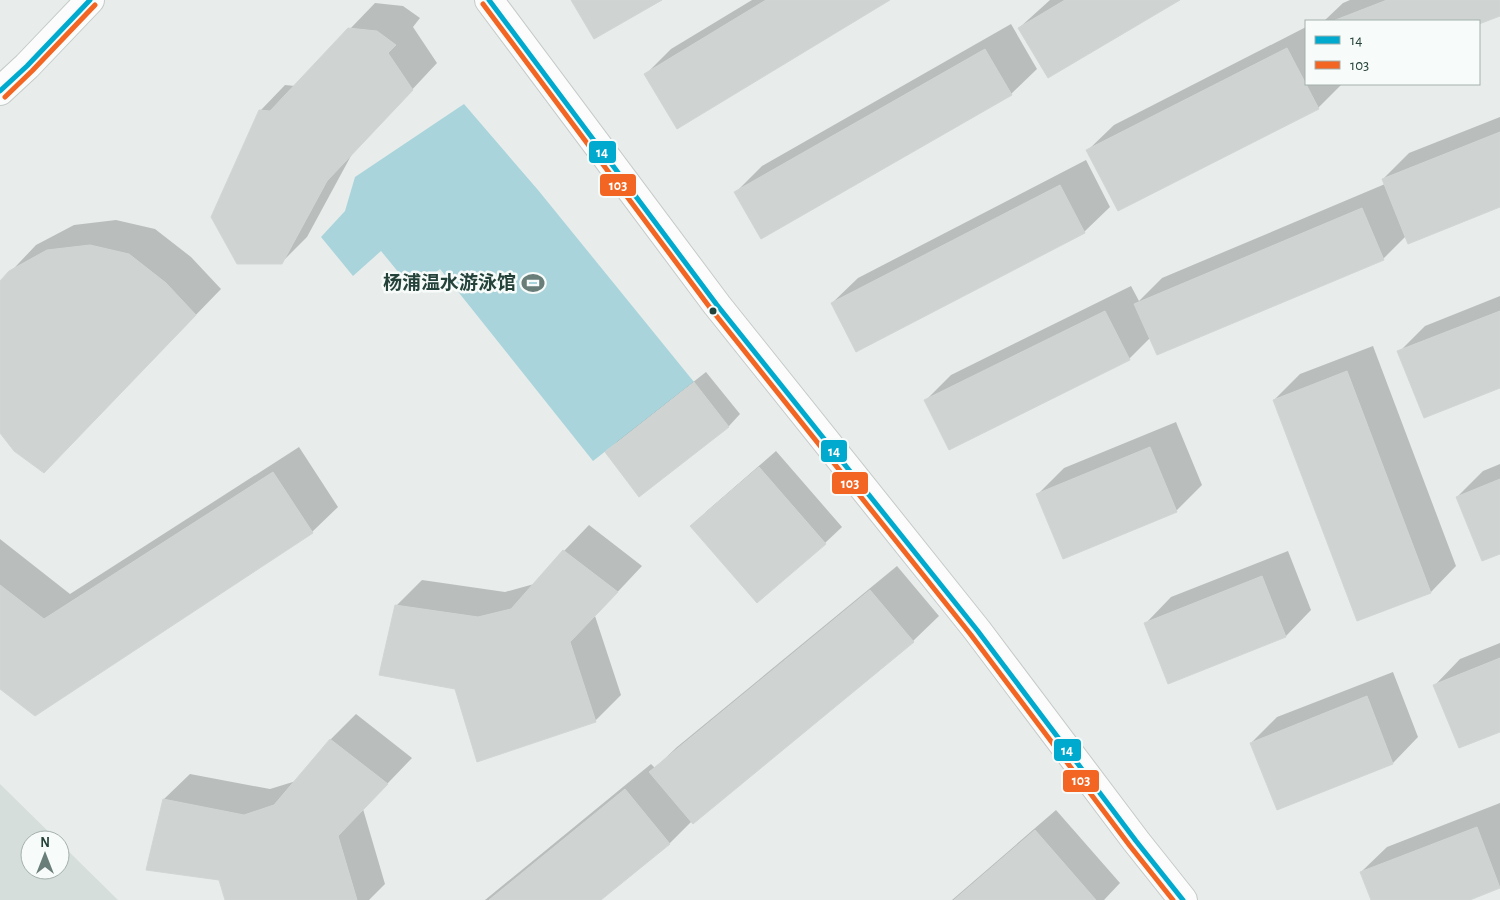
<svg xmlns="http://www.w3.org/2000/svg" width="1500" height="900" font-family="'Alegreya Sans','Noto Sans SC',sans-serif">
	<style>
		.built { fill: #d6dedb }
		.water { fill: #a9d4db }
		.shadow { fill: #0003 }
		.building { fill: #cfd4d2; stroke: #d1d6d4 }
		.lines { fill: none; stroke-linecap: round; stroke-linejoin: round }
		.tertiary-casing { stroke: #c5cac8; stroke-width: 30 }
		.secondary-casing { stroke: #c3cbc8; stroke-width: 30 }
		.tertiary { stroke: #fcfcfc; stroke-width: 28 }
		.secondary { stroke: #fcfcfc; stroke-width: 28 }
		.bus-1-casing { stroke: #f7fbf9; stroke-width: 9 }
		.bus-2-casing { stroke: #f7fbf9; stroke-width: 9 }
		.bus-1 { stroke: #00a9ce; stroke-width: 5 }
		.bus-2 { stroke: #f26522; stroke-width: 5 }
		.bus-dot { fill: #24423a; stroke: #f7fbf9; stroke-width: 2 }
		.labels { text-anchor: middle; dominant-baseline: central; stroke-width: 5; stroke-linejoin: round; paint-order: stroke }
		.poi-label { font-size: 19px; font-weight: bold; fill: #24423a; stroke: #f7fbf9; text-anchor: end }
		.line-badge { stroke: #f7fbf9; stroke-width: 2 }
		.badge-label { font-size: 14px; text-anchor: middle; font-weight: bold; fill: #fff }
	</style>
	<rect width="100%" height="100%" fill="#e8edeb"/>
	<path class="built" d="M0 784 57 840H30V870H60V843L118 900H0Z"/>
	<path class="water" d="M464 104 538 190 694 382 593 461 440 269 413 290 381 251 353 276 321 237 345 211 355 177Z"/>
	<path class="shadow" d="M752 0H887L645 75 671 49Z
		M1050 0H1177L1019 28Z
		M1350 0H1500V15L1479 23V21H1324L1343 3Z
		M375 3 403 6 420 18 413 27 437 63 352 154 307 237 281 263 260 111 285 85 295 86Z
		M1011 24 1037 69 1011 94 736 192 762 166Z
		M1306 27V84H1342L1318 108 1088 150 1114 125Z
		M1500 117V206L1406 236 1383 259 1150 338 1129 359 926 400 951 375 1131 286 1139 301 1162 278 1385 184 1383 179 1409 153Z
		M1086 160 1110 207 1084 232 832 303 858 278Z
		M116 220 155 229 191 257 221 289 69 446 0 431V283L36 245 74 225Z
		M1500 296V387L1399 352 1425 326Z
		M1373 346 1456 566 1431 592 1358 620 1274 400 1300 374Z
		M706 372 740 414 729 426 639 495 606 452 618 441Z
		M1176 422 1202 485 1176 511 1038 494 1064 468Z
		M299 447 338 507 312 532 0 687V539L70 594Z
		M776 451 842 527 825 543 757 602 691 526 708 510Z
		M1500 464V553L1457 497 1483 471Z
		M589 525 642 566 595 616 621 695 595 721 456 688 396 606 422 580 505 592 534 584 564 551Z
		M1288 551 1311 610 1286 636 1169 682 1146 623 1171 597Z
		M897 566 939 616 913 641 692 821 670 843 599 900H485L651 764 655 768 677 747Z
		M1500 643V730L1435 685 1460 659Z
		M1393 672 1418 737 1393 763 1277 808 1251 743 1277 717Z
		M356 714 412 758 363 809 385 884 369 900H227L220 879 164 799 190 774 270 789 296 781 331 739Z
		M1500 803V887L1466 900H1372L1361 872 1387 847Z
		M1056 810 1120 883 1104 900H952Z"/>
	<path class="building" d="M571 0H662L594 39Z
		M766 0H890L677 129 644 74Z
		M1065 0H1180L1048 78 1018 28Z
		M1387 0H1500V16L1479 24V21H1333Z
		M348 28 377 31 396 45 388 53 413 90 327 181 282 264H237L211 217 259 110 270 111Z
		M1287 48 1319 109 1118 211 1086 150Z
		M985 49 1012 95 761 239 734 192Z
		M1500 132V207L1408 244 1382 179Z
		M1060 185 1085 233 856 352 831 303Z
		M1362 208 1384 260 1157 355 1134 304Z
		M90 245 129 254 166 283 196 315 44 473 14 451 0 433V281L9 271 47 250Z
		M1105 311 1130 360 949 450 924 400Z
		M1500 311V388L1424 418 1397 351Z
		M1347 371 1431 593 1357 621 1273 400Z
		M694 382 729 427 639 497 605 452Z
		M1150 447 1177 512 1063 559 1036 494Z
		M759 467 826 544 757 603 690 526Z
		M273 472 313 533 35 716 0 689V585L44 619Z
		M1500 479V554L1482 561 1456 497Z
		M563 550 618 592 570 642 596 722 477 762 455 689 379 675 395 605 478 617 511 609Z
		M1262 576 1286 637 1168 684 1144 623Z
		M870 590 914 642 693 824 649 772Z
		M1500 658V732L1459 748 1433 685Z
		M1367 696 1393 764 1277 810 1250 743Z
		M330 739 388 784 338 836 357 900H225L219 880 146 870 163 799 244 815 274 805Z
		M625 789 670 844 601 900H489Z
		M1477 827 1500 888 1470 900H1371L1360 872Z
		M1035 830 1096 900H954Z"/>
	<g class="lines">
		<defs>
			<path id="tertiary" d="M489 0 717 305 977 630 1136 841 1183 900"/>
			<path id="secondary" d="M0 91 27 66 90 0"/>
		</defs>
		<use href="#tertiary" class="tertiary-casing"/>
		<use href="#secondary" class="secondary-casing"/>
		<use href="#tertiary" class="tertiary"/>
		<use href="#secondary" class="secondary"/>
		<defs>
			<path id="bus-1" d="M489 0 717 305 977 630 1136 841 1183 900
				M0 91 27 66 90 0"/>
			<path id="bus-2" d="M483 4 711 309 971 635 1130 846 1173 900
				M5 97 32 71 95 5"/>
		</defs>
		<use href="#bus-1" class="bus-1-casing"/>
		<use href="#bus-2" class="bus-2-casing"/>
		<use href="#bus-1" class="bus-1"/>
		<use href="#bus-2" class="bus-2"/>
	</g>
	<defs>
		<symbol id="stadium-bare" viewBox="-9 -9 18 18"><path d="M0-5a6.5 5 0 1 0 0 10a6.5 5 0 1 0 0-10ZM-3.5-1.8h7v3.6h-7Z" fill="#697e78" stroke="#f7fbf9" stroke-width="2.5" paint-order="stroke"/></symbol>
	</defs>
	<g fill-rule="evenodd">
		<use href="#stadium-bare" x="517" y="267" width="32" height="32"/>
	</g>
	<circle class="bus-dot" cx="713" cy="311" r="4.5"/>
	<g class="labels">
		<g class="poi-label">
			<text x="516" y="283">杨浦温水游泳馆</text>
		</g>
	</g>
	<g class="line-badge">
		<rect x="588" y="140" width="29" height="24" rx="5" fill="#00a9ce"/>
		<rect x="599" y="173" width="38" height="24" rx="5" fill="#f26522"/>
		<rect x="820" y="439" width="28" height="24" rx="5" fill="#00a9ce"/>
		<rect x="831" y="471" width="38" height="24" rx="5" fill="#f26522"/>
		<rect x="1053" y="738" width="29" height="24" rx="5" fill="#00a9ce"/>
		<rect x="1062" y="769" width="38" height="24" rx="5" fill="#f26522"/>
	</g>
	<g class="badge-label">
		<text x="602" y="157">14</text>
		<text x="618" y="190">103</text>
		<text x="834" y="456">14</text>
		<text x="850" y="488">103</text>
		<text x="1067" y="755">14</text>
		<text x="1081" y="785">103</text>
	</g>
	<rect x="1305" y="20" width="175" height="65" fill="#f7fbf9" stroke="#a3b1ad"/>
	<rect x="1315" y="36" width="25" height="8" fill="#00a9ce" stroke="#a3b1ad"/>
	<text x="1350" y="45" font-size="15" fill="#24423a">14</text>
	<rect x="1315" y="61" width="25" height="8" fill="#f26522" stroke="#a3b1ad"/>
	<text x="1350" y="70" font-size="15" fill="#24423a">103</text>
	<g transform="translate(45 855)"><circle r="24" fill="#f7fbf9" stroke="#a3b1ad"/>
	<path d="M0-4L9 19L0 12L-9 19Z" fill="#697e78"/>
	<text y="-8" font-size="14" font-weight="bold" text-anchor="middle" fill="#24423a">N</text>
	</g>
</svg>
